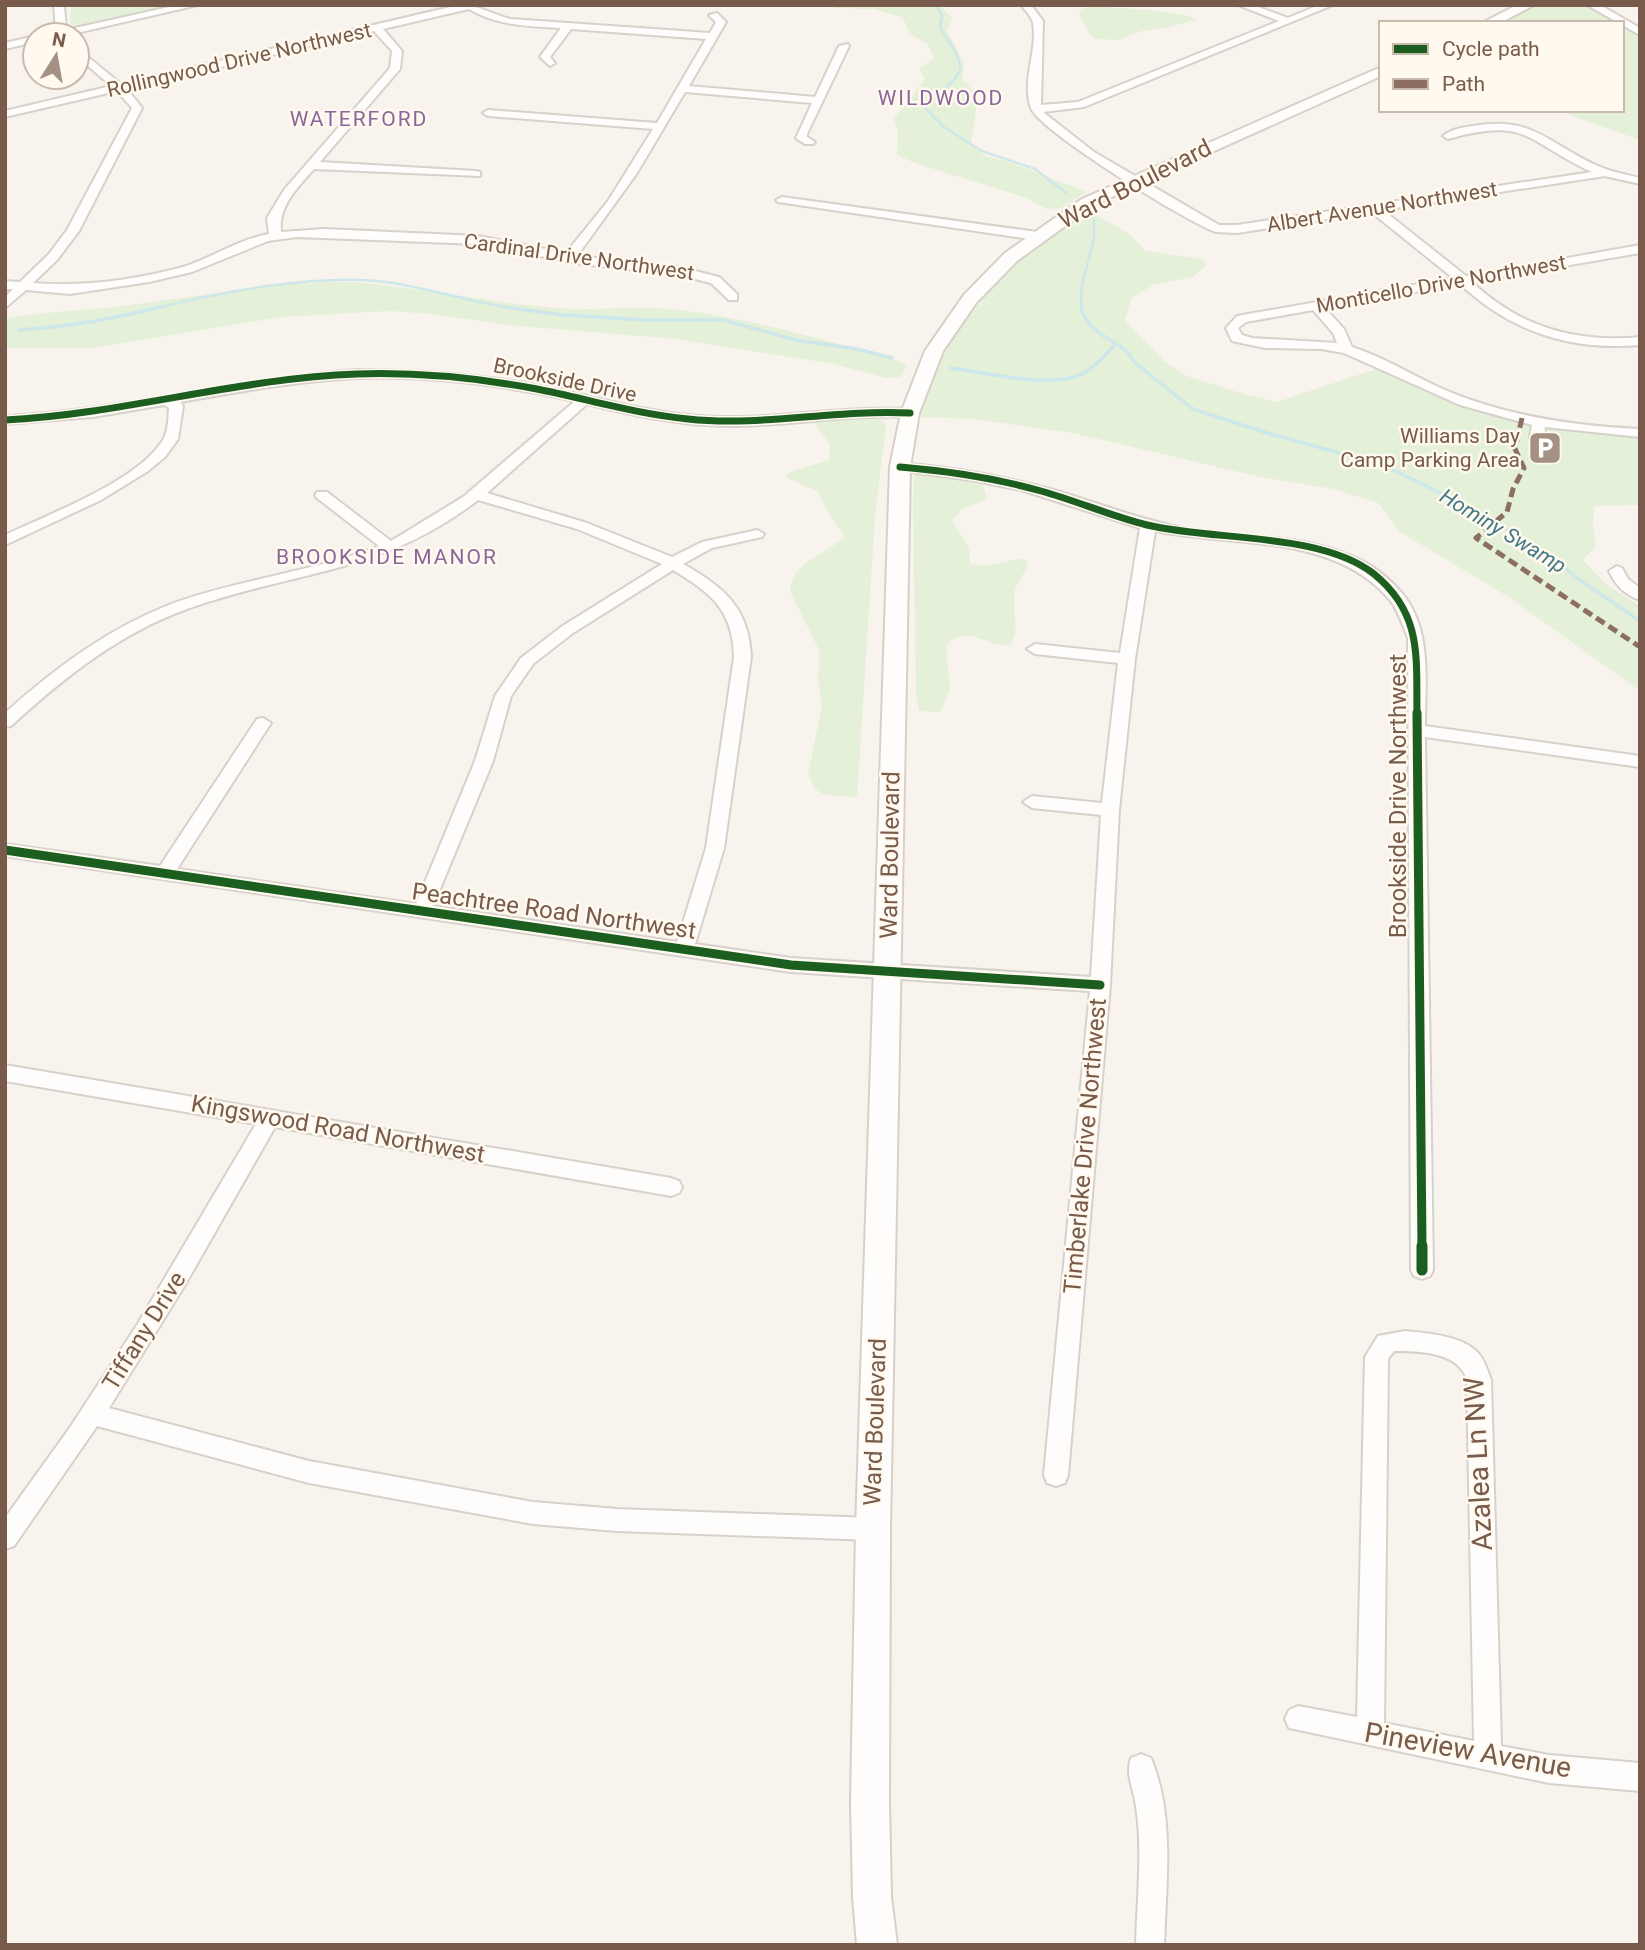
<svg xmlns="http://www.w3.org/2000/svg" width="1645" height="1950" font-family="Roboto,sans-serif">
	<style>
		.green { fill: #e4f0d7 }
		.lines { fill: none; stroke-linecap: round; stroke-linejoin: round }
		.stream-far1 { stroke: #cde7ea; stroke-width: 2.5 }
		.stream { stroke: #cde7ea; stroke-width: 3.5 }
		.street-casing { stroke: #d7d1cb; stroke-width: 4 }
		.secondary-casing { stroke: #d8d0c8; stroke-width: 4 }
		.street { fill: #fefdfc; fill-rule: evenodd }
		.secondary { fill: #fefdfc; fill-rule: evenodd }
		.quiet { stroke: #8d6e63; stroke-width: 5; stroke-dasharray: 10 5; stroke-linecap: butt }
		.cycleway-far2-casing { stroke: #fff9ef; stroke-width: 10 }
		.cycleway-far1-casing { stroke: #fff9ef; stroke-width: 13 }
		.cycleway-casing { stroke: #fff9ef; stroke-width: 16 }
		.cycleway-far2 { stroke: #1b5e20; stroke-width: 7 }
		.cycleway-far1 { stroke: #1b5e20; stroke-width: 9 }
		.cycleway { stroke: #1b5e20; stroke-width: 11 }
		.labels { text-anchor: middle; dominant-baseline: central; stroke-width: 5; stroke-linejoin: round; paint-order: stroke }
		.far-street-label { font-size: 21px; fill: #785b4a; stroke: #fff9ef }
		.far-neighbourhood-label { font-size: 21px; letter-spacing: 2px; fill: #8a669b; stroke: #fff9ef }
		.far-poi-label { font-size: 21px; fill: #785b4a; stroke: #fff9ef; text-anchor: end }
		.far-water-label { font-size: 21px; font-style: italic; fill: #407985; stroke: #fff9ef }
		.street-label { font-size: 24px; fill: #785b4a; stroke: #fff9ef }
		.near-street-label { font-size: 28px; fill: #785b4a; stroke: #fff9ef }
	</style>
	<rect width="100%" height="100%" fill="#f8f4ed"/>
	<path class="green" d="M71 5H178L74 26 70 24Z
		M832 5H940L952 18 947 30 964 64 962 78 978 97 971 142 984 156 1006 161 1087 192 1061 208 1047 209 1024 197 915 163 897 155 898 132 894 119 925 79 919 69 934 58 927 44 909 33 905 22 900 17 874 9 837 8Z
		M1537 5H1584L1616 23H1500Z
		M1092 6C1113 9 1182 9 1196 20L1164 28 1142 31 1117 40 1097 39 1090 35 1079 13 1082 9Z
		M1622 26 1640 36V140L1572 116 1564 110H1622Z
		M1089 212C1111 223 1131 231 1145 251L1202 259 1207 265 1193 277 1152 285 1131 299 1125 321 1163 360 1184 375 1246 395 1277 402 1382 367 1509 417 1586 432 1640 434V505L1594 506 1593 524 1596 546 1583 560 1606 584 1640 606V691L1512 599 1400 532 1378 503 1334 489 1260 477 1073 433 973 419 920 417 939 361 959 329 990 290 1009 268 1038 245Z
		M354 282C418 288 480 300 543 307 589 312 635 305 681 310 758 320 833 342 907 364L901 377 886 378 834 364 676 339 517 326 431 314 390 311 281 317 92 348H5V319C45 311 83 311 123 306 200 297 276 280 354 282Z
		M877 415 886 425 875 516 857 797 824 795 815 789 808 774 822 706 818 679 820 652 790 591C792 561 827 554 845 536L831 517 817 491 785 477 792 471 829 460 830 447 826 438 813 421 814 418Z
		M920 473 983 484 987 499 962 509 952 521 969 547 970 563C991 571 1008 556 1028 560 1027 574 1015 582 1014 596 1013 613 1020 631 1010 645 986 647 967 623 946 645L950 689 941 712 919 711 916 695 913 502 914 474Z"/>
	<g class="lines">
		<path class="stream-far1" d="M936 5 942 16 940 27 957 55 961 68 955 79 926 105V109L944 127 982 151 1035 169 1066 193
			M153 309C220 292 318 273 386 282 430 288 473 303 517 309
			M1082 309C1076 277 1100 248 1093 216"/>
		<path class="stream" d="M504 307 562 315 646 320H723L796 340 857 349 892 358
			M1081 307C1088 339 1125 339 1134 362L1193 409 1267 433 1383 465 1479 512 1541 549 1581 581 1640 621
			M19 330C67 327 114 319 160 307
			M951 368C986 372 1044 388 1077 376 1092 371 1104 356 1115 345"/>
		<defs>
			<path id="street" d="M54 5H64L66 30 178 5H198L68 35H49L56 32Z
				M459 5C481 5 490 14 511 19L710 33 716 22 709 15 717 13 726 22 689 86 815 97 839 46 848 44 849 46 807 134V137L815 142 813 144H805L796 138 812 103 685 92 637 173 577 256 679 267 719 277 737 294V300H729L711 283 679 275 581 264 478 244 297 237 268 241 192 272 149 282 70 294 26 290 5 308V297L13 289H5V281L20 282 49 254 67 230 132 108 117 91 5 117V111L111 86 77 56V48L121 84ZM469 9C498 26 528 26 561 28L540 57 550 66 555 63 550 57 571 29 706 39 657 123 488 110 483 113 488 116 653 129 608 201 566 253 478 236 325 229 281 232C278 206 298 187 314 169L480 176V172L476 171 320 162 400 69 402 51 383 29ZM374 31 392 51 390 68 284 190 267 218 269 234C239 239 212 258 183 267 135 280 82 287 33 283L57 260 79 231 142 108 127 89Z
				M1021 5H1031L1043 21 1041 105 1078 102 1279 21 1238 5H1253L1288 18 1319 5H1333L1084 107 1043 112 1094 152 1219 225H1237L1592 172C1526 142 1529 116 1448 139L1443 136C1450 130 1462 127 1473 126 1534 115 1549 145 1598 166 1611 172 1625 174 1640 178V184L1605 176 1383 210 1466 276 1640 245V253L1472 282C1519 327 1576 343 1640 337V345C1571 351 1511 332 1460 284L1325 308 1344 329 1352 347C1384 357 1413 376 1445 390 1507 416 1573 426 1640 429V437L1545 427 1544 438 1537 442 1530 438 1532 425 1460 405 1344 353 1321 349 1265 348 1232 341 1226 328 1237 316 1453 278 1371 212 1237 233 1216 232C1190 224 1038 130 1031 108 1021 81 1038 50 1033 23 1032 17 1025 10 1021 5ZM1313 310 1333 333 1337 343 1252 338 1242 335 1238 328 1246 322Z
				M1587 5H1600L1640 28V35Z
				M35 36V42L5 49V43Z
				M782 197 1037 232 1043 236 1037 240 778 202 776 200Z
				M357 370C417 370 477 374 537 385 587 394 636 410 688 415 762 423 835 405 910 409L917 413 910 417C852 414 795 425 737 426 686 427 636 416 587 404L487 493 587 523 672 557 702 542 757 530 764 534 762 537 712 548 683 564C724 587 749 608 751 657L724 848 695 944 791 958 1091 977 1101 815 1032 808 1023 802 1032 796 1102 803 1118 663 1035 654 1027 649 1035 644 1120 653 1140 528 1021 490 971 480 895 470 893 467 900 463C949 467 998 475 1046 488 1091 500 1133 518 1179 527 1234 539 1293 532 1346 554 1369 562 1390 578 1405 597 1432 634 1425 683 1425 726L1640 756V767L1425 737 1433 1270 1430 1276 1422 1279 1414 1276 1411 1270 1408 638C1403 626 1398 610 1390 600 1334 533 1232 547 1155 531L1135 659 1119 810 1110 985 1068 1475 1065 1483 1056 1486 1047 1483 1044 1475 1090 991 791 972 5 856V844L160 866 257 719 263 718 271 723 177 869 416 904 475 761 495 696 521 658 561 627 662 564 577 529 478 500C383 574 293 571 187 609 120 633 63 678 11 726L5 727V713C55 668 110 627 174 603 240 579 312 572 379 546L317 498 315 495 317 492H327L391 541 463 497 575 401C503 385 429 375 356 378 296 381 238 392 180 402L183 406 178 439 165 457 148 471 101 500 5 545V535C49 514 138 481 163 440 169 430 168 418 169 408L164 405 93 417 5 424V416C124 410 238 378 357 370ZM673 570C711 593 733 610 734 657L706 848 677 942 433 906 493 761 511 696 533 664 573 633Z
				M1617 566 1622 568 1628 579 1640 588V600C1625 595 1615 585 1609 571Z
				M5 1065 671 1178 679 1181 682 1187 679 1193 671 1196 275 1127 185 1285 109 1408 309 1461 533 1502 617 1509 873 1518 882 1521 885 1529 882 1537 873 1540 617 1531 533 1524 309 1483 97 1426 14 1546 5 1549V1518L69 1429 137 1325 256 1124 5 1081Z
				M1405 1331C1427 1333 1464 1336 1479 1354 1485 1361 1488 1372 1491 1380L1501 1746 1549 1755 1640 1763V1791L1549 1783 1289 1728 1285 1719 1289 1710 1298 1706 1357 1717 1365 1357 1378 1336ZM1394 1351C1420 1351 1459 1352 1467 1380L1474 1741 1384 1723 1388 1359Z
				M1141 1754 1151 1758C1175 1816 1166 1884 1164 1945H1136C1137 1899 1143 1852 1136 1806 1134 1790 1125 1774 1131 1758Z"/>
			<path id="secondary" d="M1517 5H1534L1500 23H1482Z
				M1381 67V76L1094 205 1017 261 976 303 943 351 919 413 910 467 890 1529 889 1802 891 1897 897 1945H857L853 1897 851 1802 856 1529 890 467 901 413 925 351 964 295 1005 253 1082 199Z"/>
		</defs>
		<use href="#street" class="street-casing"/>
		<use href="#secondary" class="secondary-casing"/>
		<use href="#street" class="street"/>
		<use href="#secondary" class="secondary"/>
		<path class="quiet" d="M1522 418 1515 449 1524 468 1513 489 1507 512 1476 538 1640 647"/>
		<defs>
			<path id="cycleway-far2" d="M5 420C124 414 239 378 357 374 417 372 478 378 537 389 587 399 636 414 688 419 762 427 835 409 910 413
				M900 467C948 471 995 478 1041 491 1077 501 1111 516 1147 525 1213 541 1321 532 1374 574 1423 614 1416 658 1417 714"/>
			<path id="cycleway-far1" d="M1417 713 1422 1248
				M5 850 791 965 1100 985"/>
			<path id="cycleway" d="M1422 1246V1270"/>
		</defs>
		<use href="#cycleway-far2" class="cycleway-far2-casing"/>
		<use href="#cycleway-far1" class="cycleway-far1-casing"/>
		<use href="#cycleway" class="cycleway-casing"/>
		<use href="#cycleway-far2" class="cycleway-far2"/>
		<use href="#cycleway-far1" class="cycleway-far1"/>
		<use href="#cycleway" class="cycleway"/>
	</g>
	<defs>
		<symbol id="parking-square" viewBox="-11 -11 22 22"><rect x="-9" y="-9" width="18" height="18" rx="4" fill="#a59183" stroke="#fff9ef"/><path d="M-3.5-5.5H1a3.5 3.5 0 0 1 0 7H-1V5.5H-3.5ZM-1-3.4V-.6H.8a1.4 1.4 0 0 0 0-2.8Z" fill="#fff"/></symbol>
	</defs>
	<g fill-rule="evenodd">
		<use href="#parking-square" x="1526" y="429" width="38" height="38"/>
	</g>
	<g class="labels">
		<g class="far-street-label">
			<text transform="translate(239 60) rotate(-13)">Rollingwood Drive Northwest</text>
			<text transform="translate(1382 207) rotate(-9)">Albert Avenue Northwest</text>
			<text transform="translate(579 257) rotate(8)">Cardinal Drive Northwest</text>
			<text transform="translate(1441 284) rotate(-10)">Monticello Drive Northwest</text>
			<text transform="translate(565 380) rotate(12)">Brookside Drive</text>
		</g>
		<g class="far-neighbourhood-label">
			<text x="941" y="98">WILDWOOD</text>
			<text x="359" y="119">WATERFORD</text>
			<text x="387" y="557">BROOKSIDE MANOR</text>
		</g>
		<g class="far-poi-label">
			<text x="1520" y="436">Williams Day<tspan x="1520" dy="24">Camp Parking Area</tspan></text>
		</g>
		<g class="far-water-label">
			<text transform="translate(1503 531) rotate(31)">Hominy Swamp</text>
		</g>
		<g class="street-label">
			<text transform="translate(1135 184) rotate(-27)">Ward Boulevard</text>
			<text transform="translate(1398 796) rotate(-90)">Brookside Drive Northwest</text>
			<text transform="translate(890 855) rotate(-89)">Ward Boulevard</text>
			<text transform="translate(554 911) rotate(8)">Peachtree Road Northwest</text>
			<text transform="translate(338 1129) rotate(10)">Kingswood Road Northwest</text>
			<text transform="translate(1085 1146) rotate(-85)">Timberlake Drive Northwest</text>
			<text transform="translate(144 1331) rotate(-58)">Tiffany Drive</text>
			<text transform="translate(875 1422) rotate(-88)">Ward Boulevard</text>
		</g>
		<g class="near-street-label">
			<text transform="translate(1478 1464) rotate(-93)">Azalea Ln NW</text>
			<text transform="translate(1468 1750) rotate(10)">Pineview Avenue</text>
		</g>
	</g>
	<rect width="1645" height="1950" fill="none" stroke="#785b4a" stroke-width="14"/>
	<rect x="1379" y="21" width="245" height="91" fill="#fff9ef" stroke="#c9baad" stroke-width="2"/>
	<rect x="1393" y="44" width="35" height="10" fill="#1b5e20" stroke="#c9baad" stroke-width="2"/>
	<text x="1442" y="56" font-size="21" fill="#785b4a">Cycle path</text>
	<rect x="1393" y="79" width="35" height="10" fill="#8d6e63" stroke="#c9baad" stroke-width="2"/>
	<text x="1442" y="91" font-size="21" fill="#785b4a">Path</text>
	<g transform="translate(56 56) rotate(11)"><circle r="33" fill="#fff9ef" stroke="#c9baad" stroke-width="2"/>
	<path d="M0-5L12 26L0 18L-12 26Z" fill="#a59183"/>
	<text y="-10" font-size="19" font-weight="bold" text-anchor="middle" fill="#785b4a">N</text>
	</g>
</svg>
